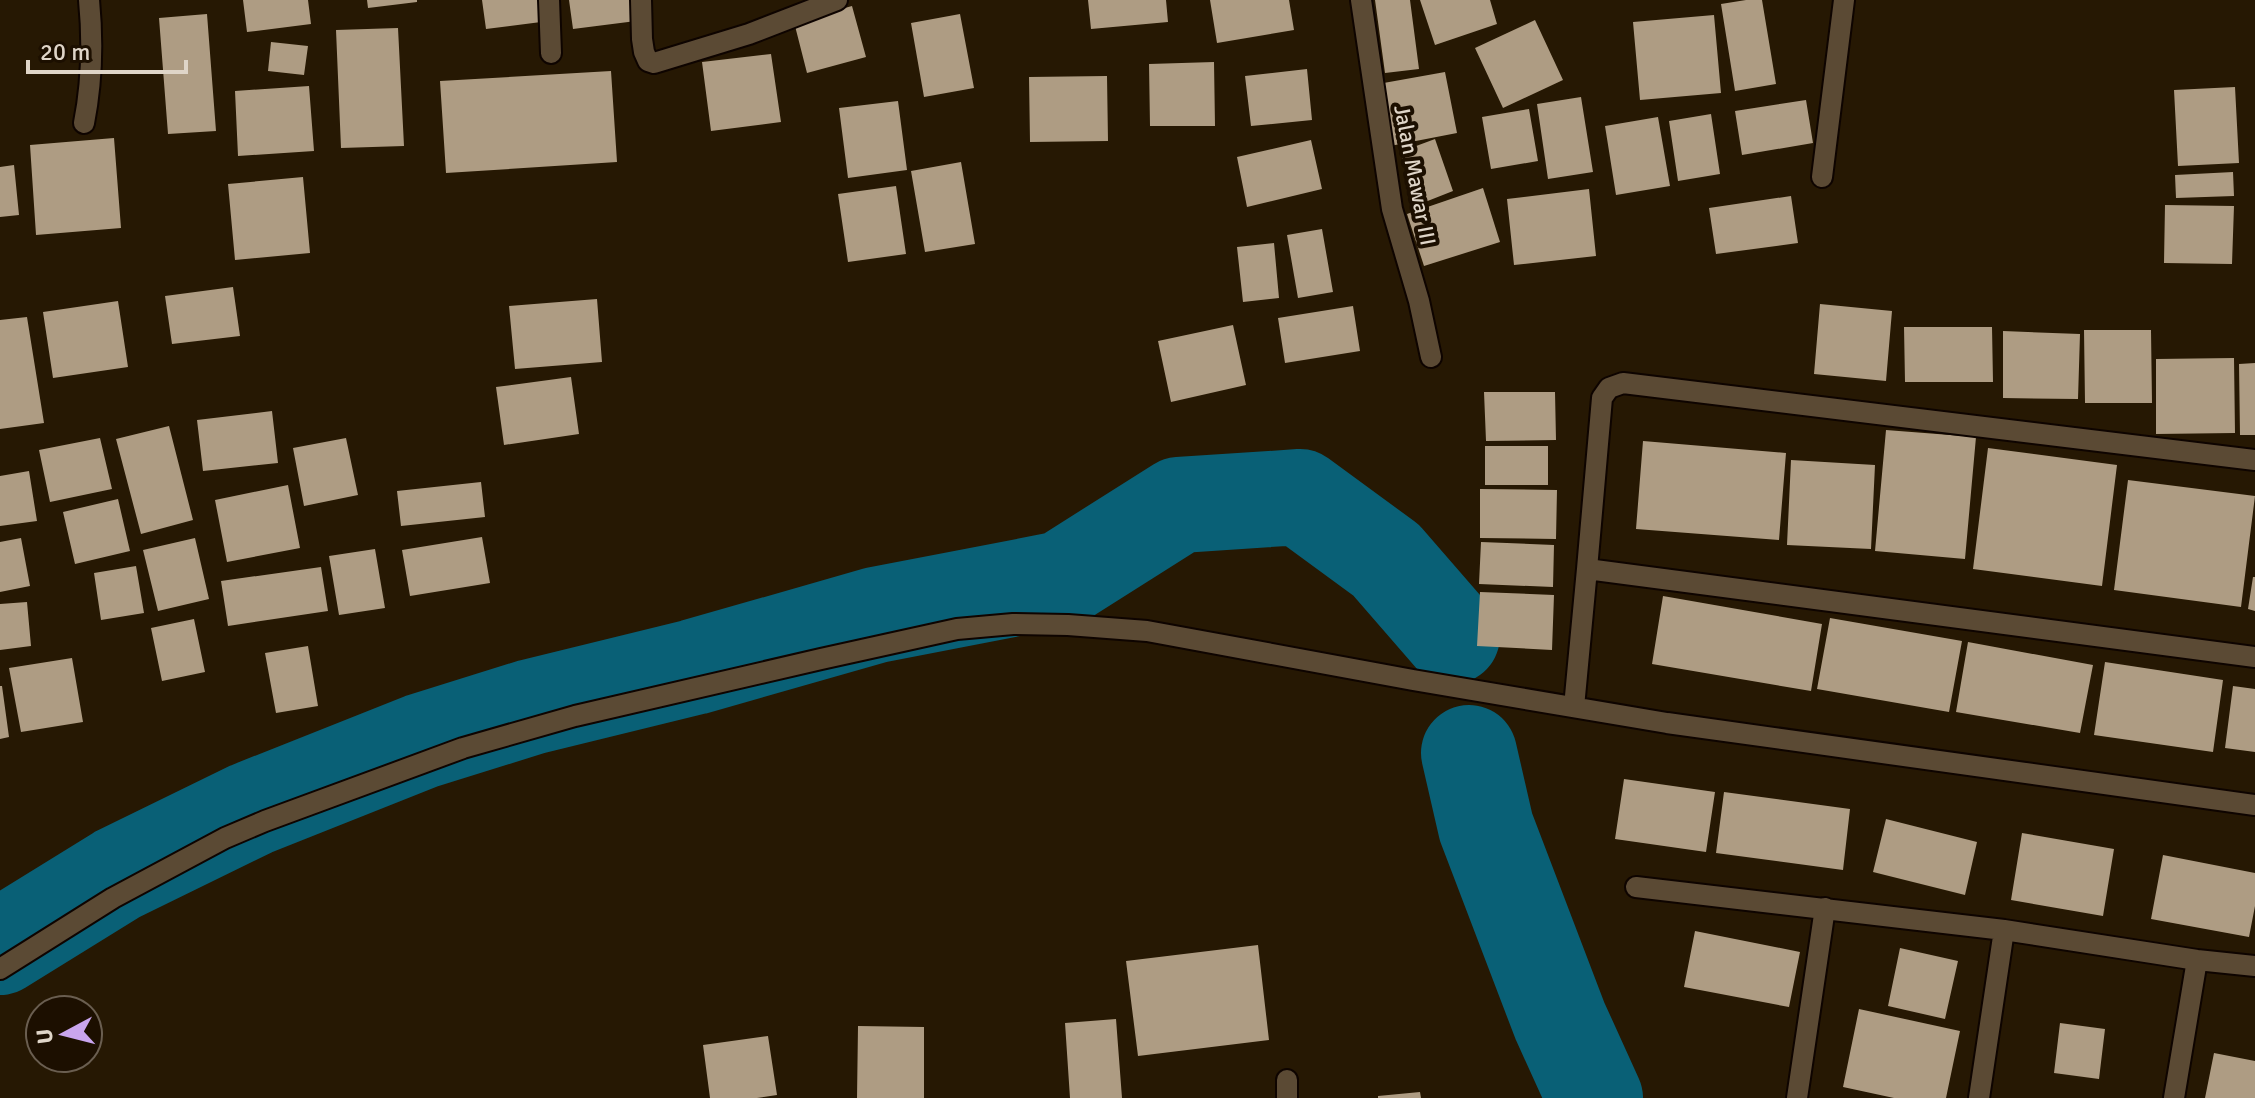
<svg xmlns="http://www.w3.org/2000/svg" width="2255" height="1098" font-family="Signika,sans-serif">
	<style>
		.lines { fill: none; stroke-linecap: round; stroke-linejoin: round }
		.river { stroke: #096076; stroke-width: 96 }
		.building { fill: #ae9c83 }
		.minor-casing { stroke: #0e0400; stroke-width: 24 }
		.minor { stroke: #5b4a34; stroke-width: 20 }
		.labels { text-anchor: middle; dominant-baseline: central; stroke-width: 8; stroke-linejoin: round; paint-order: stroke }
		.street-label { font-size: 22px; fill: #dfd5c8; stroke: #1c0f00 }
	</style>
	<rect width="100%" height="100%" fill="#261803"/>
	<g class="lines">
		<path class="river" d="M1469 753 1486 827 1560 1021 1595 1098
			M0 947 118 874 251 809 422 741 531 707 694 667 876 615 1062 579 1179 505 1300 497 1386 560 1452 636"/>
	</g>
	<path class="building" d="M243 0H308L311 24 247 32Z
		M367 0H417V2L368 8Z
		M482 0H538L541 22 486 29Z
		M569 0H633L636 21 573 29Z
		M1088 0H1166L1168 22 1091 29Z
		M1210 0H1289L1294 30 1217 43Z
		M1375 0H1410L1419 69 1385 73Z
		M1420 0H1490L1497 24 1435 45Z
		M1746 0H1762L1776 84 1735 91 1721 4Z
		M852 6 866 57 807 73 794 22Z
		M207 14 216 131 168 134 159 18Z
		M960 14 974 88 924 97 911 23Z
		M1714 15 1721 93 1640 100 1633 22Z
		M1535 20 1563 80 1503 108 1475 48Z
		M398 28 404 146 341 148 336 30Z
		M271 42 308 46 304 75 268 71Z
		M771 54 781 122 711 131 702 62Z
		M1214 62 1215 126H1150L1149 64Z
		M1307 69 1312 120 1251 126 1245 76Z
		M611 71 617 162 446 173 440 81Z
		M1445 72 1457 133 1390 146 1378 84Z
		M1107 76 1108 141 1030 142 1029 77Z
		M309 86 314 151 238 156 235 91Z
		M2235 87 2239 163 2178 166 2174 90Z
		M1581 97 1593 172 1548 179 1537 104Z
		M1806 100 1813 143 1742 155 1735 111Z
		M898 101 907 170 848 178 839 108Z
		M1529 109 1538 161 1491 169 1482 117Z
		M1711 114 1720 174 1678 181 1669 121Z
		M1658 117 1670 186 1616 195 1605 126Z
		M114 138 121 228 36 235 30 145Z
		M1435 139 1453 191 1420 204 1400 152Z
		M1311 140 1322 189 1247 207 1237 157Z
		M961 162 975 244 925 252 911 171Z
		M14 165 19 215 0 217V167Z
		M2233 172 2234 196 2176 198 2175 175Z
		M303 177 310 253 235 260 228 184Z
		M896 186 906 254 848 262 838 194Z
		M1483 188 1500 242 1424 266 1407 214Z
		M1589 189 1596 256 1514 265 1507 199Z
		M1791 196 1798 243 1716 254 1709 208Z
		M2165 205 2234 206 2232 264 2164 263Z
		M1322 229 1333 292 1298 298 1287 235Z
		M1274 243 1279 298 1243 302 1237 247Z
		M233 287 240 336 172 344 165 296Z
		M597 299 602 362 515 369 509 306Z
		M118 301 128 367 53 378 43 312Z
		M1820 304 1892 311 1886 381 1814 374Z
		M1353 306 1360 351 1285 363 1278 318Z
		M27 317 44 423 0 429V320Z
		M1233 325 1246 385 1171 402 1158 341Z
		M1904 327H1992L1993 382H1905Z
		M2084 330H2151L2152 403H2085Z
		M2003 331 2080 334 2078 399 2003 398Z
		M2234 358 2235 433 2156 434V359Z
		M2255 363V435H2240L2239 364Z
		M571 377 579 434 504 445 496 387Z
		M1484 392H1555L1556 440 1486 441Z
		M272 411 278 463 203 471 197 420Z
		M169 426 193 520 141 534 116 439Z
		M1886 430 1976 437 1965 559 1875 551Z
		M100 438 112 489 50 502 39 450Z
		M346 438 358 495 304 506 293 448Z
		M1643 441 1786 453 1779 540 1636 529Z
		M1485 446H1548V485H1485Z
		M1988 448 2117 465 2102 586 1973 569Z
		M1791 460 1875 465 1871 549 1787 545Z
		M29 471 37 521 0 526V476Z
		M2128 480 2255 496 2241 607 2114 590Z
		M481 482 485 517 401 526 397 491Z
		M288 485 300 548 227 562 215 500Z
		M1480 489 1557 490 1556 539 1480 538Z
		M118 499 130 551 75 564 63 512Z
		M482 537 490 583 410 596 402 550Z
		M21 538 30 586 0 592V542Z
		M195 538 209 599 158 611 143 550Z
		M1481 542 1554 545 1553 587 1479 584Z
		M375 549 385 608 339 615 329 556Z
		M136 566 144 613 101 620 94 573Z
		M321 567 328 611 228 626 221 581Z
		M2253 577H2255V611L2248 609Z
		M1480 592 1554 595 1552 650 1477 646Z
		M1663 596 1822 624 1811 691 1652 664Z
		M27 602 31 646 0 650V604Z
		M1830 618 1962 641 1949 712 1817 689Z
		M194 619 205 672 162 681 151 628Z
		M1968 642 2093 665 2080 733 1956 712Z
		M308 646 318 706 276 713 265 653Z
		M72 658 83 722 21 732 9 668Z
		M2105 662 2223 680 2213 752 2094 735Z
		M0 686H2L9 737 0 739Z
		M2233 686 2255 689V752L2225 748Z
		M1624 779 1715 792 1706 852 1615 839Z
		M1724 792 1850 809 1843 870 1716 853Z
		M1886 819 1977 842 1965 895 1873 872Z
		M2022 833 2114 849 2103 916 2011 900Z
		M2163 855 2255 873V906L2249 937 2151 919Z
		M1695 931 1800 952 1789 1007 1684 987Z
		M1258 945 1269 1040 1138 1056 1126 961Z
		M1900 948 1958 961 1945 1019 1888 1006Z
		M1859 1009 1960 1031 1946 1098H1894L1843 1087Z
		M1116 1019 1122 1098H1070L1065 1023Z
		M2060 1023 2105 1029 2099 1079 2054 1073Z
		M858 1026 924 1027V1098H857Z
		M768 1036 777 1095 757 1098H710L703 1045Z
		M2214 1053 2255 1061V1098H2205Z
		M1420 1092 1421 1098H1378V1096Z"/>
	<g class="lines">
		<defs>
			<path id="minor" d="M549 0 551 53
				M641 0 642 39 644 52 648 61 654 63 749 34 837 0
				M1361 0 1392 209 1419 301 1431 357
				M84 123C92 82 93 41 89 0
				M1822 177 1844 0
				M2255 460 1623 383 1609 388 1602 398 1587 569 2255 657
				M1574 707 1587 569
				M1636 887 2004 930 2197 960 2255 966
				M0 969 113 898 225 838 265 821 463 748 575 716 821 659 957 629 1013 624 1068 625 1147 631 1413 680 1667 723 2255 805
				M1287 1080V1098
				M1797 1098 1825 908
				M1979 1098 2004 930
				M2174 1098 2197 960"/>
		</defs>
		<use href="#minor" class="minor-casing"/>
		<use href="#minor" class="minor"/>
	</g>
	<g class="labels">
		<g class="street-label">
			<text transform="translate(1415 175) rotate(79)">Jalan Mawar III</text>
		</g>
	</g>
	<g transform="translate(64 1034) rotate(263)"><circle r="38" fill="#1c0f00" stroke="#6a5e50" stroke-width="2"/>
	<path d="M0-6L14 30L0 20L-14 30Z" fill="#c9a5ee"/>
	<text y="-12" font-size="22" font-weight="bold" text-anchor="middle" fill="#dfd5c8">U</text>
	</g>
	<path d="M28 60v12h158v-12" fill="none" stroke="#dfd5c8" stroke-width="4"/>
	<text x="40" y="60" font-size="24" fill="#dfd5c8" stroke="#1c0f00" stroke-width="6" paint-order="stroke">20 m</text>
</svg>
